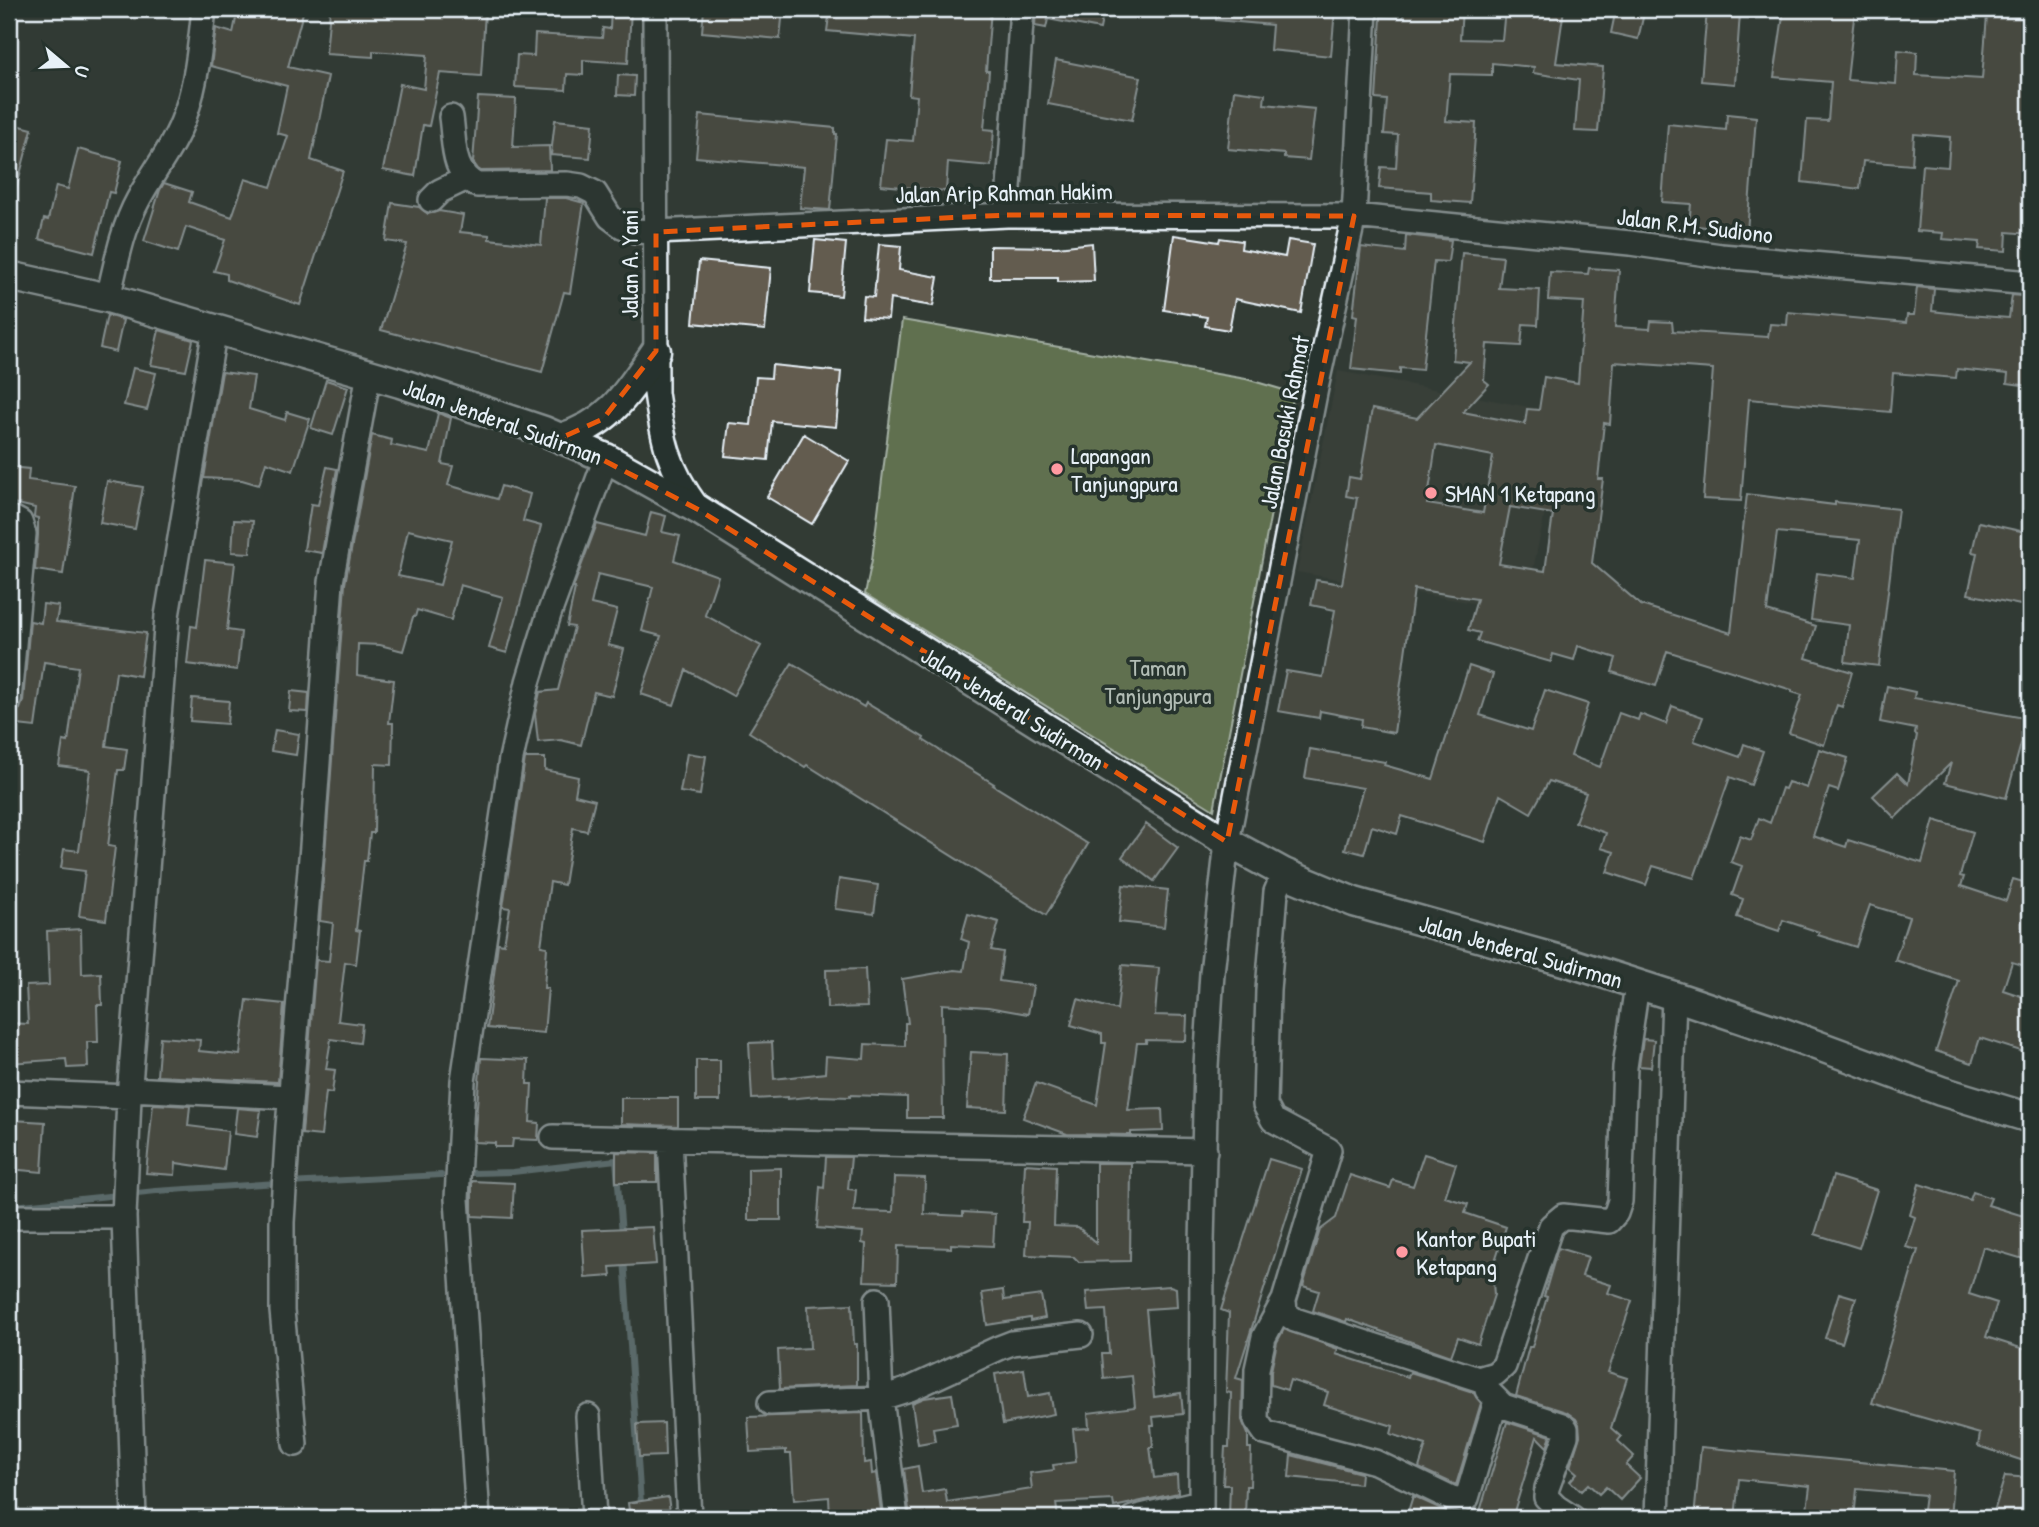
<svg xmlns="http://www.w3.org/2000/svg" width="2039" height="1527" font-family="'Patrick Hand',sans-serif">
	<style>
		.built { fill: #41453c }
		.green { fill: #616f50; stroke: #a4b0a4; stroke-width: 2 }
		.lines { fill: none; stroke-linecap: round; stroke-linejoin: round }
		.stream { stroke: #8ca2a9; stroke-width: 6 }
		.building { fill: #645b4f; stroke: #e8f1f8; stroke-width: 2; fill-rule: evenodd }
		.minor-casing { stroke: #e8f1f8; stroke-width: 28 }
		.major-casing { stroke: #e8f1f8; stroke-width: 33 }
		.minor { stroke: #26332d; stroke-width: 23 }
		.major { stroke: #26332d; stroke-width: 28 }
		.marked { fill: none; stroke: #e8590c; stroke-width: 5; stroke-dasharray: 14 9; stroke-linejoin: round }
		.poi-dot { fill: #ff9aa2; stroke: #26332d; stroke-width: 2.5 }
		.labels { text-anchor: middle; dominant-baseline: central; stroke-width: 7; stroke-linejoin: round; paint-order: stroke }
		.street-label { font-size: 24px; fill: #e8f1f8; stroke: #26332d }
		.poi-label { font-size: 24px; fill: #e8f1f8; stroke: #26332d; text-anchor: start }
		.park-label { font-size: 24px; fill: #b2bdb5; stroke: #26332d }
	</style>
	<rect width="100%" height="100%" fill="#323b34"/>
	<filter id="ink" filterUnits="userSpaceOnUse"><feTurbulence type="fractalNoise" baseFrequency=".0143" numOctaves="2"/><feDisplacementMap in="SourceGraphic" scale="14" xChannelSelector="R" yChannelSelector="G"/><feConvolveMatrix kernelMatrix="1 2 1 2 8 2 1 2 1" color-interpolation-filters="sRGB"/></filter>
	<g filter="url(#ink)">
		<path class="built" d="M1338 371 1566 414 1524 612 1297 572Z"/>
		<path class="green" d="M902 320 1246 379 1294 393 1214 810 865 594 872 560Z"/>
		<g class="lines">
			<path class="stream" d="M473 1173 513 1172 616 1160 622 1234
				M289 1183 441 1175
				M14 1206 156 1191 278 1183
				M624 1258 642 1518"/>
		</g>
		<path class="building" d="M238 9H304L288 67 328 76 311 160 343 171 300 305 227 280V274L214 271 225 240 186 227 178 252 144 241 160 190 164 183 192 192 189 202 232 217 245 179 271 187 288 136 277 133 287 86 211 66 216 28 233 33Z
			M330 9H446L485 12 481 76 440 73 429 126 423 125 415 176 383 170 400 84 424 89 427 55 373 51V57L326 54Z
			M611 9H631L628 63 583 60V75L567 74 566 90 515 87 517 55 534 56 535 34 602 38 603 28 610 29Z
			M704 9H783L780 39 702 32Z
			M830 9H991L986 71H989L984 129 994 130 991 166 948 162 946 191 881 185 886 139 913 141 917 96 909 95 914 39 827 31Z
			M1036 9H1104L1100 29 1048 19 1046 28 1035 26Z
			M1216 9H1335L1331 56 1270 50 1272 25 1216 20Z
			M1404 9H1462L1460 39 1502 40 1505 9H1564L1556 63 1603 67 1598 132 1575 131 1579 80 1533 73 1534 67 1492 63V75L1450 74 1446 121 1476 123 1470 203 1431 200V192L1379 188 1381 167 1396 168 1398 135 1384 134 1387 100 1376 99 1381 17 1403 18Z
			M1616 9H1645L1638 39 1611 33Z
			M1784 9H1855L1847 80 1896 84 1898 50 1917 52 1916 75 1982 79 1987 15 2030 18V234L2007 232 2006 251 1979 249 1980 242 1942 239 1943 233 1917 231 1922 165 1948 167 1950 137 1914 134 1912 165 1863 161 1860 189 1802 182 1807 120 1828 121 1831 82 1774 77Z
			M1707 10 1740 13 1735 84 1701 81Z
			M1056 60 1141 77 1132 120 1048 104Z
			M618 75 635 76 634 96 617 95Z
			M1234 90 1265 94 1264 104 1315 109 1309 160 1284 158V154L1228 149Z
			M478 97 516 99 513 147 549 146 550 170 481 171 478 169 473 162Z
			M1727 114 1756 117 1747 232 1689 225 1691 204 1662 202 1668 124 1726 130Z
			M700 115 835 128V134H837L830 210 800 208 804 167 696 157Z
			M555 120 593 124 590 158 551 155Z
			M9 123 32 129 14 197H9Z
			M78 149 122 161 114 193 109 192 94 253 39 239 44 219 48 220 56 186 68 189Z
			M545 198H566L584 203 570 293 564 292 542 372 381 330 407 244 386 241 392 203 419 207 428 214 439 211 463 215 460 232 489 235V239L541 245Z
			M1174 235 1219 242 1220 238 1242 241 1241 249 1285 257 1288 240 1313 244 1301 313 1235 299 1229 330 1205 326 1207 317 1164 310Z
			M1406 235 1451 240 1448 262 1434 261 1422 370 1400 368V374L1351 369 1357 316 1353 315 1361 247 1405 252Z
			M815 240 846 243 841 296 810 293Z
			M1092 243 1094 281 1058 282V278H990V246L1057 247Z
			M879 244 901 246 899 270 938 277 933 306 890 299 888 319 862 317 864 296 874 297Z
			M1462 253 1503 257 1499 288 1540 290 1538 325 1523 324 1521 346 1487 344 1484 380 1489 384 1463 412 1525 424 1527 409 1539 410 1544 377 1578 383 1584 302 1548 300 1550 272 1588 274 1589 268 1619 270 1615 327 1650 329 1651 321 1672 322 1673 331 1768 337 1770 324 1787 325 1788 312 1906 323 1907 315H1914L1917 287 1934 289 1932 311 1967 315 2009 318 2012 295 2030 297V386L2007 383 2008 374 1957 369 1956 378 1893 373 1890 412 1749 399 1741 501 1703 499 1713 369 1614 362 1610 424 1604 423 1598 479H1603L1592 563 1641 605 1731 633 1747 494 1835 505V502L1898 509 1879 666 1845 662 1849 625 1811 620 1817 573 1855 578 1860 540 1777 532 1767 611 1816 626 1806 658 1852 672 1842 707 1837 705 1824 745 1789 733 1802 695 1792 692V690L1667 651 1656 686 1612 672 1616 658 1578 646 1574 660 1553 654 1551 662 1477 641 1480 633 1468 630 1477 599 1414 589 1394 733 1361 727 1362 719 1320 711 1319 718 1278 711 1286 671 1323 677 1335 610 1311 605 1316 580 1342 584 1357 498 1346 496 1349 477 1360 479 1372 409 1417 418 1470 362 1453 360ZM1436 445 1493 456 1483 513 1427 504ZM1510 507 1553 514 1545 571 1499 564Z
			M699 261 771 268 765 330 693 323Z
			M107 315 123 320 116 352 100 348Z
			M159 330 193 340 186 371 151 365Z
			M772 365 841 372 836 427 772 421 768 460 725 456 729 423 751 425 756 377 771 378Z
			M133 368 156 373 147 410 124 405Z
			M222 372 254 376 249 409 285 420 287 412 310 419 293 471 266 462 259 485 242 480 204 478Z
			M326 380 348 387 333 435 311 428Z
			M438 413 451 418 442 464 453 466 448 485 497 499 501 486 530 494 523 521 541 526 507 653 489 648 503 597 460 585 451 620 417 610 415 617H413L403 651 380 645 358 644 357 675 394 680 389 723H393L392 765 375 764 374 833H370L367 861H364L356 930 360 931 356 964 345 962 338 1021 362 1024 360 1043 331 1039 326 1069 335 1070 332 1093 326 1092 321 1136 302 1134 316 960 329 961 333 923 320 921 345 584 372 435 392 440 391 445 429 453ZM408 530 452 540 440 585 398 576Z
			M804 434 849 461 812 524 767 497Z
			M9 467 29 469 28 480 75 486 63 574 35 570 38 535V518L34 517 35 508 9 502Z
			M327 467 337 469 322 553 304 550 311 504 318 505Z
			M107 481 143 487 135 529 100 523Z
			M651 512 666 516 662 532 680 536 674 560 718 576 705 615 761 646 733 696 686 670 674 705 641 694 661 636 642 631 653 587 598 574 591 604 617 610 608 645 624 649 612 696 594 692 581 745 561 740 538 742 535 714 540 692 558 690 574 627 567 626 575 588H573L597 524 645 536Z
			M234 520 253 521 250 553 232 552Z
			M1979 522 2030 533V607L1968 594 1977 553 1972 552Z
			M205 560 235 563 227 630 241 632 237 670 187 664 191 626 197 627Z
			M43 604 59 606 56 622 146 633 140 676 116 672 106 746 127 749 124 770H118L108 846 115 847 106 920 79 916 85 871 61 868 64 849 79 851 90 770 59 766 63 741 68 742 78 667 44 662 35 727 9 724V714L20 709 23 701 30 621 41 623Z
			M792 663 864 707 866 703 924 738 923 740 994 784 993 785 1088 844 1046 915 807 765 805 767 749 732Z
			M1469 666 1493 674 1480 715 1531 731 1545 690 1588 704 1571 756 1600 767 1619 713 1638 720 1640 714 1666 724 1672 706 1703 717 1694 741 1740 757 1744 744 1763 751 1751 785 1730 777 1694 878 1653 866 1646 885 1607 872 1614 852 1601 848 1606 833 1575 822 1586 793 1549 781 1531 813 1500 795 1485 842 1402 816 1397 834 1372 826 1364 854 1345 849 1363 788 1305 778 1310 749 1385 762 1384 765 1433 779Z
			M1887 686 1915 692 1914 698 2030 719V746L2021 744 2006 798 1945 783 1951 763 1895 818 1873 796 1897 773 1908 784 1917 735 1915 734 1916 729 1880 722Z
			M291 691 309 693 308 712 289 711Z
			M192 698 229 701 227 724 190 721Z
			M275 730 299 734 296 755 271 751Z
			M1819 749 1848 758 1838 791 1829 788 1813 836 1846 847 1848 840 1922 863 1934 820 1973 832 1960 876 1964 877 1961 886 2006 901 2013 879 2030 884V951L2025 966 2012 962 2003 990 2030 999V1054L1980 1038 1972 1063 1936 1051 1959 981 1895 960 1909 917 1870 905 1856 947 1818 935 1819 932 1783 920 1779 931 1737 917 1743 899 1732 895 1742 866 1731 862 1740 836 1751 840 1759 818 1770 823 1782 788 1785 789 1788 782 1807 788Z
			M687 753 706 756 700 795 680 792Z
			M525 758H545V770L578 777 575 795 595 800 587 831 573 828 564 885 550 882 541 946 547 947 544 988H548L544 1033 487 1028 498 943 504 944 510 908 503 907Z
			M1146 824 1178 848 1154 881 1122 857Z
			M839 879 878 885 874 914 835 909Z
			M1123 885 1168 890 1164 927 1119 922Z
			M968 914 999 922 991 950 1003 952 999 981 1033 986 1028 1014 988 1007 942 1004 943 1118H907V1097L850 1095V1097L818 1096 788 1099V1097L752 1099 749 1043 772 1042 774 1079 825 1073 826 1056 864 1059 865 1044 905 1046V1023H908L902 979 955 970 964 971 969 942 961 939Z
			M81 929 82 974 101 973 102 1005H97L98 1042H87L88 1067 67 1068 66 1059 9 1063V1023L28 1024 26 986 49 985 47 931Z
			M1122 965 1159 968 1155 1015 1187 1016 1186 1041 1146 1040V1043H1137L1128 1110 1162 1109 1163 1131 1131 1132V1135L1067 1134 1023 1118 1036 1083 1097 1105 1106 1043H1102V1034L1071 1025 1078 999 1117 1010Z
			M865 969 867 1007 827 1008 826 970Z
			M247 1000 284 1004 278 1082 157 1076 160 1037 200 1040 199 1051 240 1055Z
			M1643 1039 1654 1040 1651 1067 1639 1066Z
			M971 1052 1008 1054 1006 1110 967 1108Z
			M481 1058 528 1060 527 1084H532L530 1122 539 1123 538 1140 513 1139 512 1147H495V1143L474 1142Z
			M696 1060H720V1101H696Z
			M621 1098H678V1126L621 1124Z
			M153 1104 190 1106 188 1126 228 1131 224 1170 176 1163 175 1175 146 1173Z
			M237 1108 261 1110 257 1137 234 1134Z
			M13 1120 45 1122 42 1172 9 1169Z
			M616 1152 657 1153V1182H616Z
			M1424 1154 1456 1164 1445 1197 1468 1204 1465 1213 1506 1227 1492 1270 1494 1295 1478 1344 1458 1337 1451 1356 1347 1319 1346 1322 1313 1311 1319 1291 1303 1286 1320 1230 1336 1218 1350 1175 1390 1188 1393 1180 1413 1186Z
			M826 1157H851L848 1189 856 1190 854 1211 893 1212 894 1177 925 1178 924 1214 963 1216V1212L995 1214 993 1246 951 1244V1248L898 1246 897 1282 864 1281 866 1244 862 1243 863 1232 817 1228 820 1187 824 1188Z
			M1269 1159 1302 1169 1236 1378 1243 1380 1242 1420 1248 1434V1448H1251L1250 1486H1246L1245 1518 1229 1517 1230 1485H1223L1225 1447H1229L1231 1393 1226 1392 1229 1313 1221 1310Z
			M1096 1163H1131L1130 1261 1079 1262 1074 1257 1026 1255 1028 1222H1022L1025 1164 1056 1166 1054 1226 1078 1227 1096 1243Z
			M781 1168V1220H748V1169Z
			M1833 1176 1877 1190 1859 1248 1815 1234Z
			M472 1181 514 1183 512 1218 472 1216Z
			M1919 1184 1970 1200 1973 1192 1991 1198 1988 1205 2030 1218V1261L1983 1247 1969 1294 1997 1303 1986 1337 2030 1351V1463L1978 1446 1980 1434 1872 1403 1918 1250 1906 1247 1915 1217 1910 1215Z
			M653 1227 656 1264 610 1267 611 1276 585 1278 582 1230Z
			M1558 1248 1588 1257 1582 1276 1611 1285 1608 1293 1632 1301 1608 1372 1627 1378 1611 1428 1621 1437 1618 1441 1634 1456 1626 1465 1640 1478 1620 1500 1606 1487 1599 1494 1588 1484 1581 1491 1570 1481 1577 1473 1570 1467 1580 1436 1579 1424 1576 1419 1566 1412 1516 1396 1529 1347H1532L1547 1297 1544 1296Z
			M1170 1286 1176 1288 1177 1307 1146 1309 1154 1397 1181 1393 1183 1414 1153 1417 1154 1425H1151L1153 1447H1150L1154 1478 1177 1475 1178 1493 1114 1507 1113 1500 1056 1503 1058 1518H910L904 1469 918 1466 922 1493 945 1489 947 1502 1032 1489 1030 1473 1054 1470 1053 1465 1076 1462 1073 1429 1089 1428 1088 1413 1135 1407 1132 1376 1104 1379 1102 1354H1109L1106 1310 1088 1311 1086 1292Z
			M1003 1290 1004 1300 1041 1295 1045 1318 1030 1321V1318L987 1325 982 1293Z
			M1839 1293 1856 1298 1842 1343 1825 1338Z
			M852 1304 854 1344H857V1385L780 1389 778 1350 810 1348 808 1306Z
			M1284 1329 1338 1349 1336 1354 1408 1377 1410 1372 1473 1392 1481 1403 1456 1485 1419 1468 1426 1445 1391 1434 1393 1426 1324 1405 1328 1392 1290 1380 1287 1390 1271 1385V1371L1277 1342Z
			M1024 1369 1028 1397 1050 1393 1054 1414 1003 1424 995 1374Z
			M952 1394 957 1424 933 1428 935 1441 918 1444 912 1403 924 1398Z
			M863 1413 864 1463 871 1462 872 1474 876 1473 882 1518H830L829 1497 794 1500 791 1454H786V1450L750 1452 748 1417Z
			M1507 1422 1551 1436 1547 1447 1537 1437 1512 1518H1478Z
			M664 1423 665 1456 639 1457 637 1424Z
			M1701 1447 1954 1471 1950 1518H1922L1925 1495 1857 1489 1854 1518H1806L1810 1486 1739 1479 1735 1518H1694Z
			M1291 1455 1361 1473 1360 1484 1289 1477Z
			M2005 1476 2030 1478V1518H1992Z
			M1413 1496 1448 1512 1446 1518H1406Z
			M668 1497 671 1518H630L628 1503Z"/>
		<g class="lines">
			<defs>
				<path id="minor" d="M655 9 656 393C663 441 668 467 697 507
					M451 117C455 144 451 172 477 185L567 184 581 186 595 193 610 217 622 226 635 231 656 232 1007 215 1354 216 1630 243 1721 256 2030 283
					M431 200 440 191 465 179
					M1007 215 1022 9
					M108 298C116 265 122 229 138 200 154 170 174 147 185 115 197 81 200 45 204 9
					M9 516 20 522 24 534 9 700
					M1284 873 1276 892 1268 990 1265 1105 1273 1120 1329 1150 1284 1300 1285 1313 1295 1320 1478 1379 1495 1374 1504 1366 1551 1226 1563 1216 1609 1221 1616 1213 1620 1201 1625 1067 1637 985
					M130 1089 290 1097
					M9 1092 129 1097
					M553 1137 1205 1151
					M670 1139 689 1518
					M9 1217H124
					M877 1300 881 1398 896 1518
					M1284 1300 1264 1337 1257 1369 1256 1420 1265 1433 1375 1462 1452 1499 1462 1501 1467 1498 1496 1401
					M1487 1390 1503 1406 1562 1425 1566 1429V1436L1547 1488 1546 1497 1556 1507 1573 1518
					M770 1403 881 1398 910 1389 999 1348 1012 1343 1081 1335
					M588 1416 594 1518
					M295 1444 282 1311V1222L288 1127 312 846 331 582 369 373
					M134 1518 124 1217 129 1097 167 616 215 328
					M478 1518 457 1199 463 1081 511 759 528 682 549 614 606 458
					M1133 1518 1200 1502
					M1201 1518 1202 1244 1206 1066 1212 973 1227 842 1316 388 1354 216 1365 9
					M1657 1518 1674 996"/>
				<path id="major" d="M9 276 108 298 400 383 544 431 606 458 699 510 1227 842 1284 873 1354 902 1571 963 1674 996 1781 1032 1941 1091 2030 1118
					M561 438C611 423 628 392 656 351"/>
			</defs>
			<use href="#minor" class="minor-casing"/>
			<use href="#major" class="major-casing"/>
			<use href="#minor" class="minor"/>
			<use href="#major" class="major"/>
		</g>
	</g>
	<path d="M0 0H2039V1527H0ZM1007 215 1354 216 1227 842 699 510 561 438 603 419 656 351V232Z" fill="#323b34" fill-opacity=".55" fill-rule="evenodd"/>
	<path class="marked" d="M1007 215 1354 216 1227 842 699 510 561 438 603 419 656 351V232Z"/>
	<g class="poi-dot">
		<circle cx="1057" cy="469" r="7"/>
		<circle cx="1431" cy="493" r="7"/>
		<circle cx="1402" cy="1252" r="7"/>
	</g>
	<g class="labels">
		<g class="street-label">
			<text transform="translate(1004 192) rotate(-1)">Jalan Arip Rahman Hakim</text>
			<text transform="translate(1695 225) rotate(7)">Jalan R.M. Sudiono</text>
			<text transform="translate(629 264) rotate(-90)">Jalan A. Yani</text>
			<text transform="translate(503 421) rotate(20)">Jalan Jenderal Sudirman</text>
			<text transform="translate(1284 422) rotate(-79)">Jalan Basuki Rahmat</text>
			<text transform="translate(1013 708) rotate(32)">Jalan Jenderal Sudirman</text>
			<text transform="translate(1521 951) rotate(16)">Jalan Jenderal Sudirman</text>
		</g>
		<g class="poi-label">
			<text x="1071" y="455">Lapangan<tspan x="1071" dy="28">Tanjungpura</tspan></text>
			<text x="1445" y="493">SMAN 1 Ketapang</text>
			<text x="1416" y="1238">Kantor Bupati<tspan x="1416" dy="28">Ketapang</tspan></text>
		</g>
		<g class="park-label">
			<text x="1158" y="667">Taman<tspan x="1158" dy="28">Tanjungpura</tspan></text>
		</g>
	</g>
	<rect width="2039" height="1527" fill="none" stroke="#26332d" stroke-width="35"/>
	<rect x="18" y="18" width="2004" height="1492" fill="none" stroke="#e8f1f8" stroke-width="2.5" filter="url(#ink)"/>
	<g transform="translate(66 66) rotate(109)" stroke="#26332d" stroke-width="5" paint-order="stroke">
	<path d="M0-5L12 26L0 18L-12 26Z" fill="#e8f1f8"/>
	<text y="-10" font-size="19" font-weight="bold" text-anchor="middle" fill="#e8f1f8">U</text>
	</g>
</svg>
